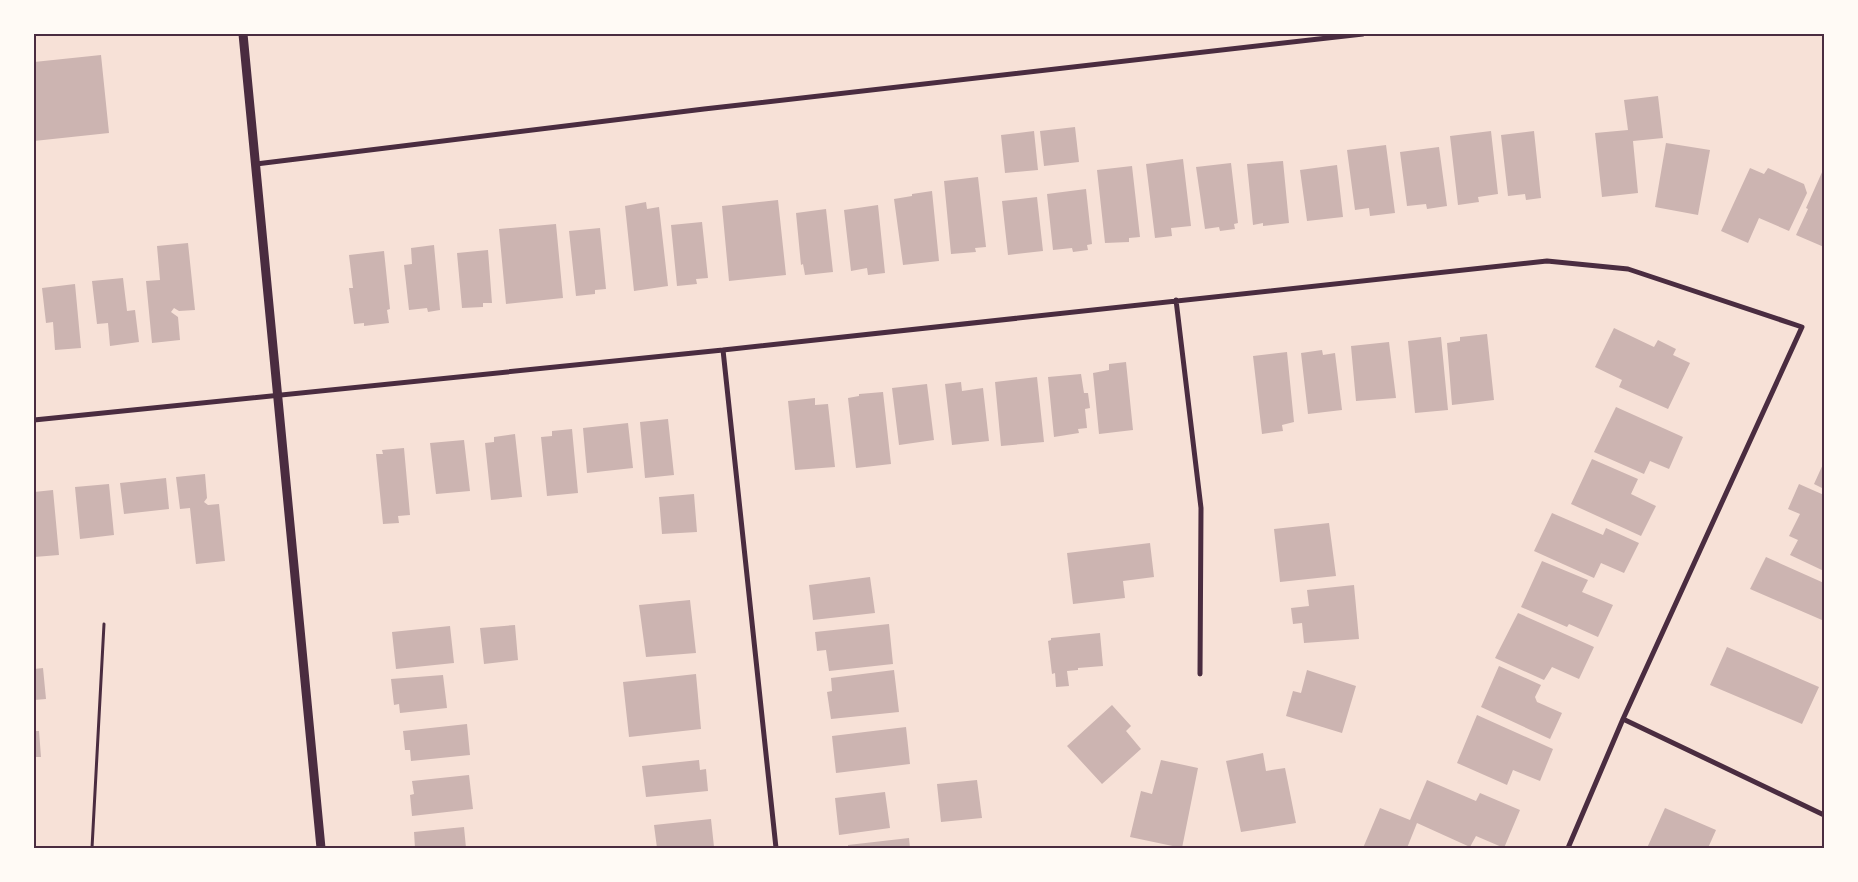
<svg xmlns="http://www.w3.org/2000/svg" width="1858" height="882" font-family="'Asap Condensed',sans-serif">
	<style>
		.building { fill: #ccb4b1 }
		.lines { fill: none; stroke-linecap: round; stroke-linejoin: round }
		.path { stroke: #4a2c40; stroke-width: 3 }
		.minor { stroke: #4a2c40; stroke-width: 5 }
		.tertiary { stroke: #4a2c40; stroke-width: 9 }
		.neatline { fill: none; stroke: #4a2c40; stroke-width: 2 }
	</style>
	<rect width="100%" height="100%" fill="#f7e1d7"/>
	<path class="building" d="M101 55 109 133 34 141V62Z
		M1658 96 1663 138 1633 141 1638 193 1602 197 1595 133 1628 130 1624 100Z
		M1075 127 1079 162 1044 166 1040 131Z
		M1034 131 1038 170 1005 173 1001 135Z
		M1491 131 1498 194 1478 197 1479 202 1458 205 1450 136Z
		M1534 131 1541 198 1526 200 1525 194 1508 196 1501 135Z
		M1666 143 1710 150 1698 215 1655 207Z
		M1386 145 1395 213 1370 216 1369 208 1355 210 1347 150Z
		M1439 147 1447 206 1427 209 1426 204 1407 206 1400 152Z
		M1183 159 1191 226 1171 228 1172 236 1155 238 1146 164Z
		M1283 161 1289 223 1263 226V223L1253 225 1247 164Z
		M1231 163 1238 223 1234 224 1235 229 1220 231 1219 227 1205 229 1196 167Z
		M1337 165 1343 217 1307 221 1300 170Z
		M1132 166 1140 237 1129 238V242L1105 243 1097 170Z
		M1750 168 1764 174 1768 168 1804 184 1807 193 1789 231 1759 218 1748 243 1721 231Z
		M1823 170 1824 171V247L1796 235 1808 209 1806 208Z
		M978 177 986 247 975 248 976 252 951 254 944 181Z
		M1086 189 1092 244 1087 245 1088 250 1073 252 1072 248 1053 250 1047 194Z
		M932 191 939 261 903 265 894 199 912 196V194Z
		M1037 197 1043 251 1008 255 1002 201Z
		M778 200 786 275 729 281 722 206Z
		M646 202 647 209 659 207 668 286 634 291 625 206Z
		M878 205 885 273 868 275 867 268 851 271 844 210Z
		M826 209 833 272 805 275 803 264 801 265 796 213Z
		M702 222 708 278 696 279 697 284 677 286 671 225Z
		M556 224 563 298 506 304 499 229Z
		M600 228 606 289 595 290V294L576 296 569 231Z
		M188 243 195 310 179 311 174 308 171 312 178 317 180 340 152 343 146 281 160 280 157 246Z
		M434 245 440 310 428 312 427 308 409 310 404 265 412 264 411 248Z
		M488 250 492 303H483V307L462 308 457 253Z
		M384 251 390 309 387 310 389 323 364 326V323L354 324 349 288H353L349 255Z
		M123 278 127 311 135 310 139 342 110 346 108 323 97 324 92 281Z
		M75 284 81 348 55 350 53 322 46 323 42 288Z
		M1614 328 1654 347 1658 340 1676 349 1673 355 1690 363 1668 409 1619 387 1622 380 1595 367Z
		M1487 334 1494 400 1452 405 1447 343 1460 341V337Z
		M1441 337 1448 410 1415 413 1408 341Z
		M1389 342 1396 398 1356 401 1351 346Z
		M1322 350 1323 355 1335 353 1342 410 1308 414 1301 353Z
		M1287 352 1294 422 1282 425 1283 431 1262 434 1253 356Z
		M1126 362 1133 430 1099 434 1093 373 1109 370V364Z
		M1081 374 1084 393H1088L1090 408 1085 409 1087 428 1078 429 1079 433 1054 437 1048 377Z
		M1037 377 1044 442 1001 446 995 382Z
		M961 382 962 391 983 388 989 441 952 445 945 384Z
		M927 384 934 440 899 445 892 388Z
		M883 392 891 464 856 468 848 398 859 396V394Z
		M815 398V405L828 404 835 467 795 470 788 401Z
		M1616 407 1683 437 1669 469 1650 461 1644 474 1594 452Z
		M668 419 674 475 645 478 640 422Z
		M628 423 633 468 587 473 583 428Z
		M572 429 578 493 547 496 541 437 552 436V431Z
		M515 434 522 497 491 500 485 443 494 442V437Z
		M464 440 470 491 436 494 430 443Z
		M404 448 410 515 398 516 399 523 383 524 376 454H383L382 450Z
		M1592 459 1638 479 1631 494 1656 506 1641 536 1571 504Z
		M1824 462V489L1814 484Z
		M205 474 207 498 204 502 208 505 219 504 225 561 196 564 190 508 180 509 176 477Z
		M166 478 169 509 124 514 120 483Z
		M109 484 114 535 80 539 75 487Z
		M1799 484 1824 495V571L1790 555 1798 540 1789 536 1800 514 1788 509Z
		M53 490 59 555 34 557V492Z
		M694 494 697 532 662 534 659 497Z
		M1552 513 1603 535 1606 528 1639 543 1624 573 1601 563 1594 578 1534 551Z
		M1329 523 1336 576 1280 582 1274 529Z
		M1150 543 1154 577 1123 581 1125 598 1073 604 1067 553Z
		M1766 557 1824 583V615L1822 620 1750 589Z
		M1542 561 1588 580 1582 592 1613 605 1598 637 1569 624 1567 627 1521 607Z
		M870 577 875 613 813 620 809 585Z
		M1354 585 1359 639 1304 643 1302 623 1293 624 1291 608 1309 606 1307 590Z
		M690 600 696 653 646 657 639 605Z
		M1518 613 1594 647 1579 679 1552 667 1544 680 1495 658Z
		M889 624 893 664 829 671 826 650 817 651 815 632Z
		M515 625 518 660 484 664 480 628Z
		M450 626 454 663 396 669 392 632Z
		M1100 633 1103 666 1078 668V670L1067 671 1069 686 1056 687 1055 673 1052 674 1048 641 1051 640V638Z
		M1727 647 1819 687 1802 724 1710 685Z
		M1499 666 1541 685 1535 697 1537 702 1562 713 1550 739 1481 707Z
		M43 668 46 699 34 700V669Z
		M894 670 899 712 831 719 827 692 832 691 831 678Z
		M1307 670 1356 686 1342 733 1286 716 1293 691 1301 693Z
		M696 674 701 729 629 737 623 682Z
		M443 675 447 708 400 713 399 704 394 705 391 679Z
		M1112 705 1131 726 1126 731 1141 749 1102 784 1067 746Z
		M1477 715 1553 749 1540 781 1513 770 1507 785 1457 763Z
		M467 724 470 755 411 761 410 750H405L403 731Z
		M906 727 910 764 836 773 832 736Z
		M34 731H39L41 757H34Z
		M1263 753 1266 771 1285 768 1296 823 1241 832 1226 761Z
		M34 759H35L36 771 34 772Z
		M699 760 700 770 706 769 708 791 646 797 642 766Z
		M1161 760 1198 768 1182 848 1130 837 1141 791 1152 794Z
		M469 775 473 809 412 816 410 795 414 794 412 781Z
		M977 780 982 818 941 822 937 784Z
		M1427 780 1476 801 1480 793 1520 810 1504 848 1476 836 1470 847 1417 823 1407 848H1363L1380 808 1410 820Z
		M885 792 890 828 839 835 835 798Z
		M1665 808 1716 830 1708 848H1647Z
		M711 819 714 847 657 848 654 825Z
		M464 827 466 848H415L414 832Z
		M909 838 910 848H848V845Z"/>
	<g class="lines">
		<path class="path" d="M92 848 104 624"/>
		<path class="minor" d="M256 164 704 109 1363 34
			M1176 300 1201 508 1200 674
			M723 350 776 848
			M34 420 723 350 1547 261 1628 269 1802 327 1623 719 1568 848
			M1623 719 1824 815"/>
		<path class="tertiary" d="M243 34 321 848"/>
	</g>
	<rect width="1858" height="882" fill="none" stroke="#fffaf5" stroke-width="70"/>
	<rect x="35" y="35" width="1788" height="812" class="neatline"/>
</svg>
